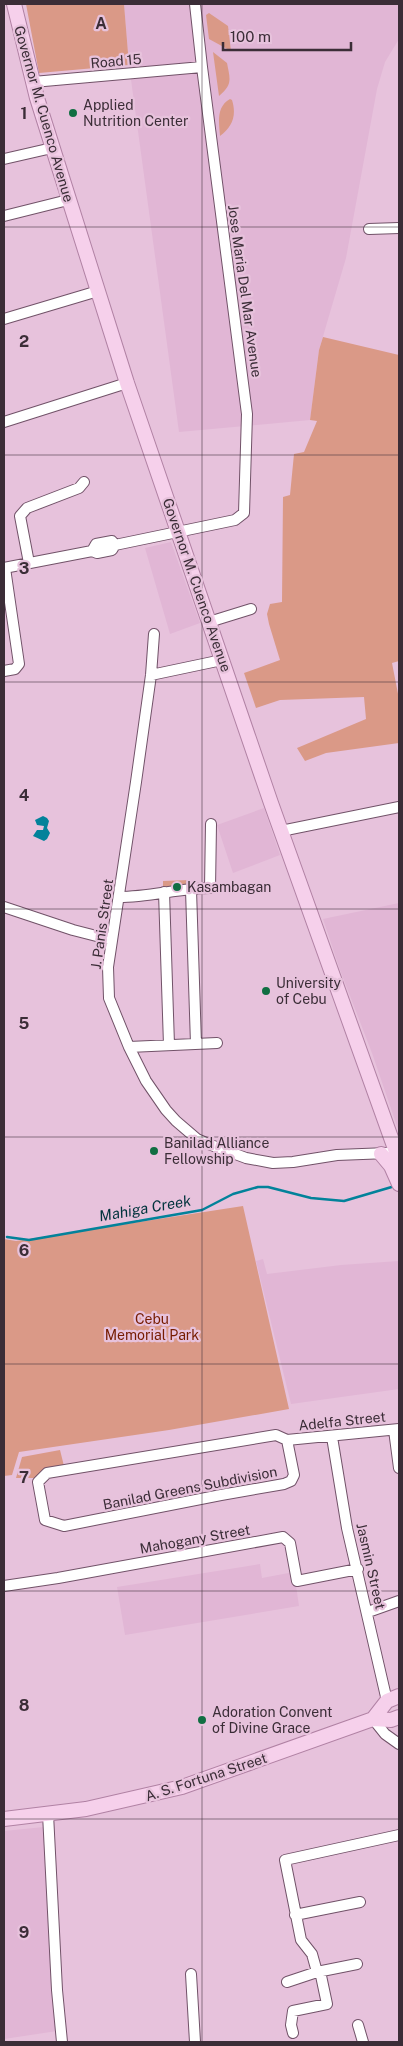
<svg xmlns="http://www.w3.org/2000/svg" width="403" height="2046" font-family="'Public Sans',sans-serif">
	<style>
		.built { fill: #e1b6d5 }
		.green { fill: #da9987 }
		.water { fill: #02829a }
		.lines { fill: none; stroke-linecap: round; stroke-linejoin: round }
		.stream { stroke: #02829a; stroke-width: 2.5 }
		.minor-casing { stroke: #715268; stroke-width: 12 }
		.major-casing { stroke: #b182a4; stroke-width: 16 }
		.minor { stroke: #fff; stroke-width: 10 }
		.major { stroke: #f6d0eb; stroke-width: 14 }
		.grid { fill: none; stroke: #3b2d37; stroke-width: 1; stroke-opacity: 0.55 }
		.poi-dot { fill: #106e42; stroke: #e7c2dc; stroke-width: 2 }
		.labels { text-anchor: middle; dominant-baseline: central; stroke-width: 4.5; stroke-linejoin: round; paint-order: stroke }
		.street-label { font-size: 14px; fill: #3b2d37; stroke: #e7c2dc }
		.poi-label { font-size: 14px; fill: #3b2d37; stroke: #e7c2dc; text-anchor: start }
		.park-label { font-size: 14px; fill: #761c00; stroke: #e7c2dc }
		.water-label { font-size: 15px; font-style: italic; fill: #01333d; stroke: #e7c2dc }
		.grid-label { font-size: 16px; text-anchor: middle; font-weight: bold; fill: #3b2d37; stroke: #e7c2dc; stroke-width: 4.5; stroke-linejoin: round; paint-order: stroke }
	</style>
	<rect width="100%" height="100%" fill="#e7c2dc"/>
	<path class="built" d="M124 4H399V39L385 62 377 89 346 258 319 350 310 420 179 432 129 65Z
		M171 542 200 623 170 634 145 548Z
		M264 808 280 855 233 873 217 825Z
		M399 903V1132L372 1053 340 970 323 919Z
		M263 1259 267 1274 341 1265 399 1261V1389L291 1404 256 1261Z
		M260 1564 262 1578 294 1572 299 1606 125 1635 117 1587Z
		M44 1827 46 1882 57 2031 4 2039V1831Z"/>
	<path class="green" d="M26 4H124L129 65 39 73Z
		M209 13 228 26 231 51 209 39 206 15Z
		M213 52 227 63C230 79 233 84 219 96Z
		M230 99 232 100C237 116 232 127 220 136 219 122 216 107 230 99Z
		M323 337 399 355V661L392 663 399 699V743L326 753 305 761 297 748 366 719 364 697 280 700 256 708 244 673 280 660 269 624 267 614 270 604 282 602 283 497 290 495 294 454 304 452 317 421 310 420 319 350Z
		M190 880 191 894 163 895V881Z
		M243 1206 289 1409 169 1430 19 1452 12 1475 4 1476V1239L16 1241Z
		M60 1450 64 1466 39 1478H16L22 1457Z"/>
	<path class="water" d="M43 816 47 818 49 821 47 828 50 833 47 839 44 841 33 836 37 830H43L44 826 37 825 35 820Z"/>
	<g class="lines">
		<path class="stream" d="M7 1237 29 1240 202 1210 233 1194 258 1187H268L311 1198 344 1201 395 1186"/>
		<defs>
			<path id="minor" d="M33 82 202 67
				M4 159 52 148
				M4 216 68 200
				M369 229 399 228
				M4 319 98 291
				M4 422 127 383
				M92 551 96 544 112 541 115 545
				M29 563 20 516 27 508 79 488 84 482
				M4 568 92 551 97 553 112 550 115 545 235 520 244 513 247 414 202 67 195 4
				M209 622 251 609
				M154 634 151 675 136 782 108 967 109 998 129 1047 146 1081 166 1110 176 1121 197 1139 211 1145 246 1158 273 1163 293 1162 337 1155 388 1153
				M4 671 15 669 19 664 5 568
				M151 675 222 660
				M281 831 399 807
				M191 890 196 1044
				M164 892 169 1045
				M119 897C150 897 180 888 210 888L211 824
				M4 907 73 930 112 940
				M129 1047 217 1043
				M394 1430 399 1468
				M332 1437 347 1528 387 1701
				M287 1440 294 1475 291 1481 284 1484 221 1495 64 1526 45 1520 38 1482 47 1473 276 1435 287 1440 399 1429
				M4 1586 58 1578 283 1537 290 1543 297 1581 358 1569
				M368 1612 399 1601
				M373 1719 385 1734 399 1744
				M48 1814 57 1990 62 2042
				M295 1915 360 1902
				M317 1972 312 1954 301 1940 285 1860 399 1835
				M191 1974 195 2042
				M287 1982 317 1972 357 1964
				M358 2025 363 2042
				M293 2033 291 2025 293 2011 327 2004 320 1971"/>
			<path id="major" d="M14 4 37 98 127 383 271 803 399 1160
				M381 1154 391 1166 399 1184
				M373 1719 387 1701 399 1696
				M4 1819 86 1809 182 1787 373 1719 391 1720 399 1717"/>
		</defs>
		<use href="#minor" class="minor-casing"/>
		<use href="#major" class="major-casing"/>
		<use href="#minor" class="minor"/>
		<use href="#major" class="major"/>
	</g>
	<path class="grid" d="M202 4V2042M4 227H399M4 455H399M4 682H399M4 909H399M4 1137H399M4 1364H399M4 1591H399M4 1819H399"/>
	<g class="poi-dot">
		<circle cx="73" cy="113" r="5"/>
		<circle cx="177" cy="887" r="5"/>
		<circle cx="266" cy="991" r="5"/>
		<circle cx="154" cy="1151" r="5"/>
		<circle cx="202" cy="1720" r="5"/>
	</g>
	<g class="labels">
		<g class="street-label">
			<text transform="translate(116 61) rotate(-5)">Road 15</text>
			<text transform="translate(44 114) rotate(74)">Governor M. Cuenco Avenue</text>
			<text transform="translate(245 291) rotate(82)">Jose Maria Del Mar Avenue</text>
			<text transform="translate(197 585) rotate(71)">Governor M. Cuenco Avenue</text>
			<text transform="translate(102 924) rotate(-82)">J. Panis Street</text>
			<text transform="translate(342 1421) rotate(-6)">Adelfa Street</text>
			<text transform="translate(190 1488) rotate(-11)">Banilad Greens Subdivision</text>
			<text transform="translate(195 1539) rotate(-10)">Mahogany Street</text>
			<text transform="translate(371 1566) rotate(77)">Jasmin Street</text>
			<text transform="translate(206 1777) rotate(-18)">A. S. Fortuna Street</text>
		</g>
		<g class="poi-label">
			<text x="83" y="105">Applied<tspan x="83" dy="16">Nutrition Center</tspan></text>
			<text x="187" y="887">Kasambagan</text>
			<text x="276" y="983">University<tspan x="276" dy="16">of Cebu</tspan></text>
			<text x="164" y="1143">Banilad Alliance<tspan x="164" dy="16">Fellowship</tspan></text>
			<text x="212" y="1712">Adoration Convent<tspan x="212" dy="16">of Divine Grace</tspan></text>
		</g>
		<g class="park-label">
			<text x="152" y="1319">Cebu<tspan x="152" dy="16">Memorial Park</tspan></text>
		</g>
		<g class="water-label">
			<text transform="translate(145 1208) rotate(-10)">Mahiga Creek</text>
		</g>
	</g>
	<g class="grid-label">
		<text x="101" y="29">A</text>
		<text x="24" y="119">1</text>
		<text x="24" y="347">2</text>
		<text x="24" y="574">3</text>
		<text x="24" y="801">4</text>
		<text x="24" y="1029">5</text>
		<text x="24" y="1256">6</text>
		<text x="24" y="1483">7</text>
		<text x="24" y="1711">8</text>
		<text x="24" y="1938">9</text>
	</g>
	<rect width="403" height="2046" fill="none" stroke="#3b2d37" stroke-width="10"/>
	<path d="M223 42v8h128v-8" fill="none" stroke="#3b2d37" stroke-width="2.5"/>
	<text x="230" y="42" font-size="15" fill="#3b2d37" stroke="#e7c2dc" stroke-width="4" paint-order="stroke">100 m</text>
</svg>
